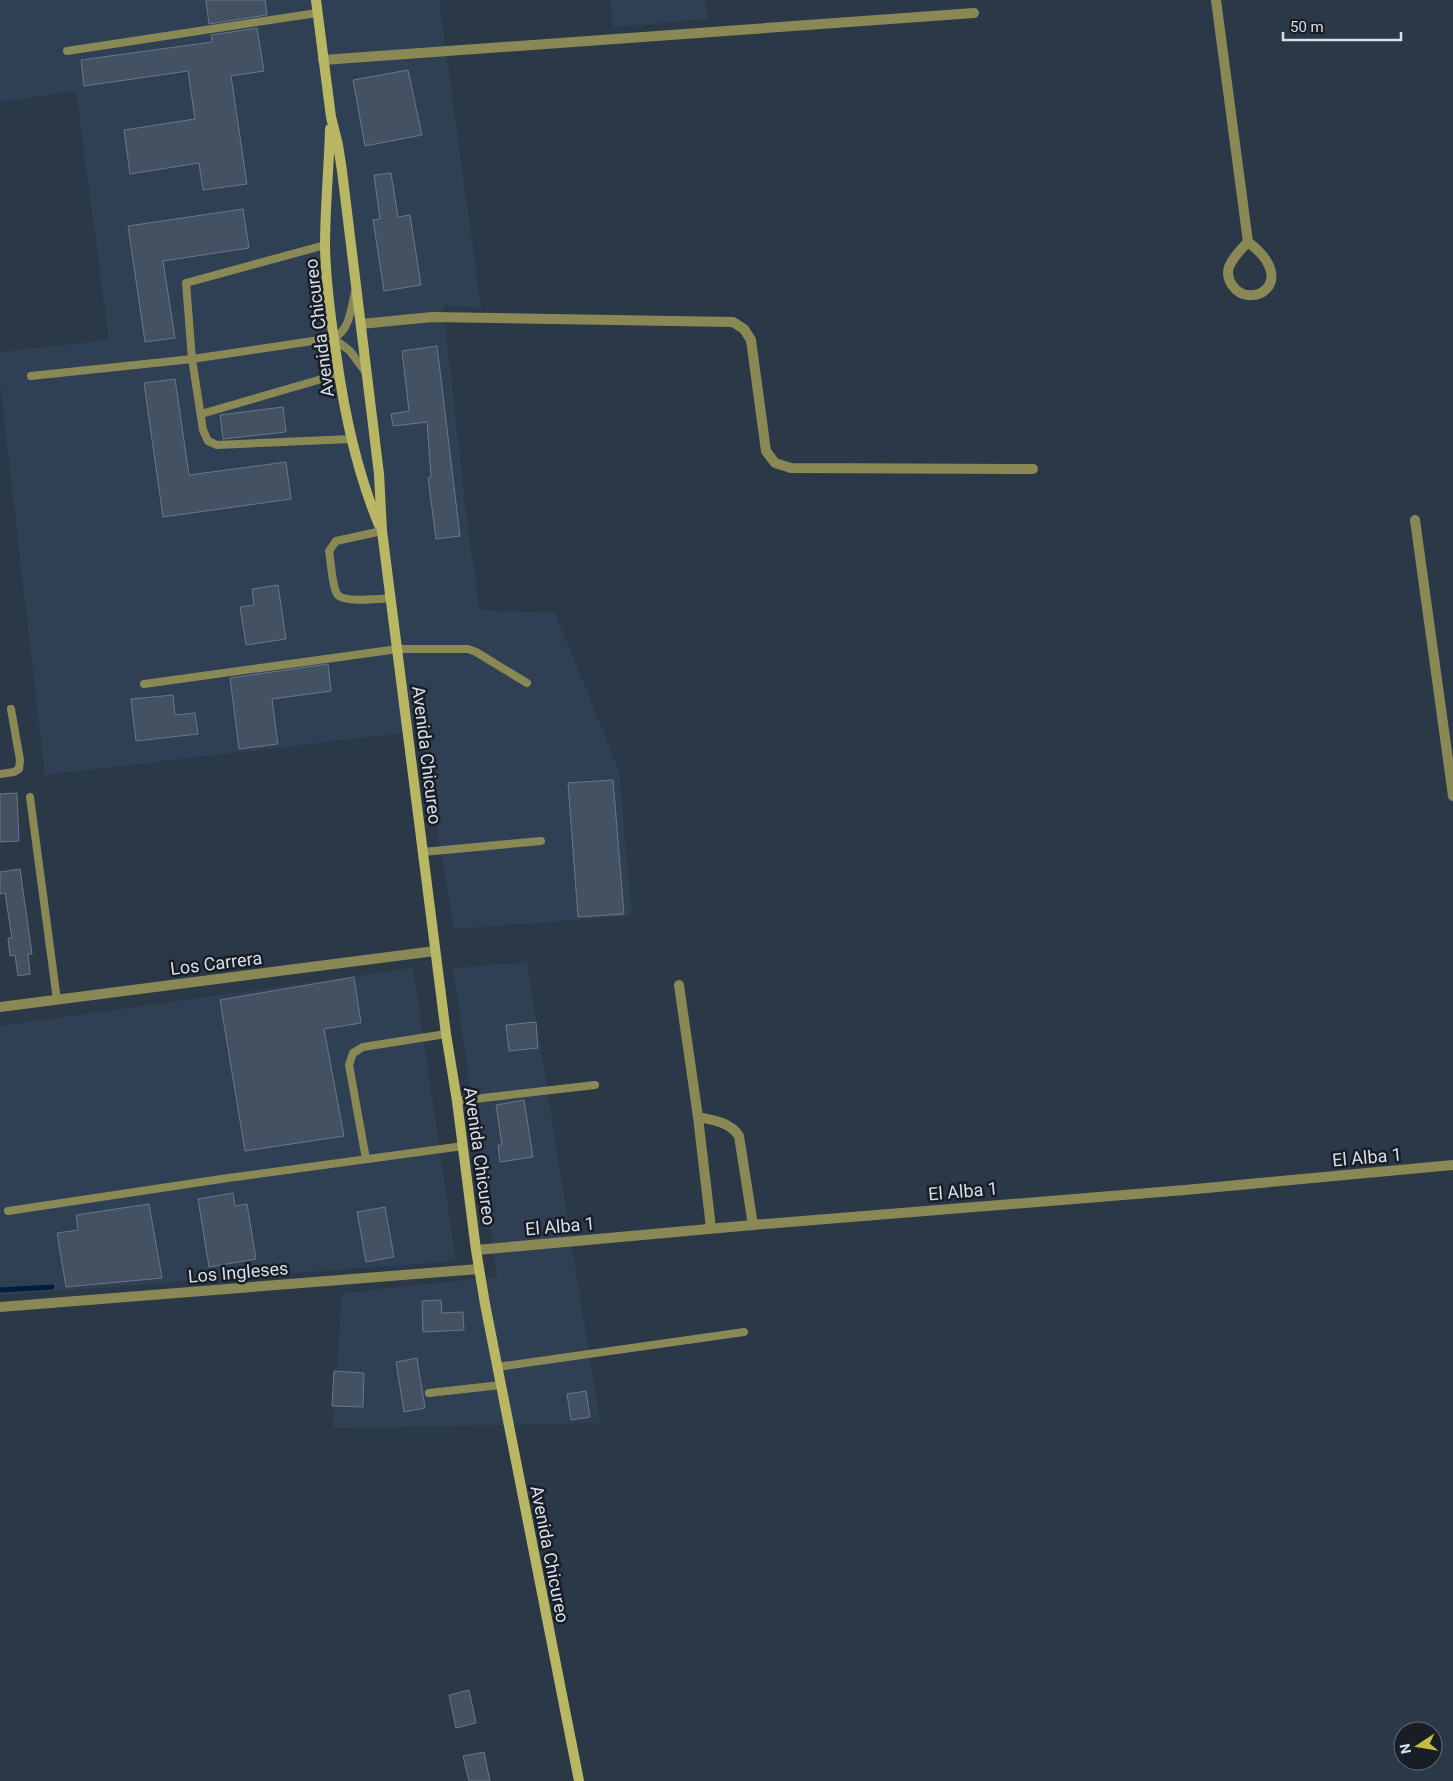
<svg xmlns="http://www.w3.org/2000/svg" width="1453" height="1781" font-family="Roboto,sans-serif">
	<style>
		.built { fill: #2f4055 }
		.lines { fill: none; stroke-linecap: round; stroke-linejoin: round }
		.stream { stroke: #001d40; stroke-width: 5 }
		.building { fill: #445162; stroke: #687788 }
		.service { stroke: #8a8956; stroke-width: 8 }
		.minor { stroke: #8a8956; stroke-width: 10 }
		.tertiary { stroke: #8a8956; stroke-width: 10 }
		.secondary { stroke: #bab764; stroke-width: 10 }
		.labels { text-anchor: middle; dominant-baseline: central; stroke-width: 5; stroke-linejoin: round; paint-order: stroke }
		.street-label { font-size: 18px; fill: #d7dfe9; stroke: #191e26 }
	</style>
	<rect width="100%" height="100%" fill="#2b3847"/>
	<path class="built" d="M0 0H439L481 307 443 306 469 537 480 610 555 613 619 770 632 916 454 929 420 731 45 775 0 384V352L109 340 76 91 0 102Z
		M610 0H705L708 19 613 27Z
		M527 962 600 1423 333 1428 342 1293 497 1277 453 968Z
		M413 968 456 1261 0 1295V1026Z"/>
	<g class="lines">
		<path class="stream" d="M0 1290 52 1287"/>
	</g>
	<path class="building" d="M206 0H265L267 15 209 24Z
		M257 28 264 71 231 76 247 184 203 190 199 163 130 174 124 130 195 119 188 71 84 86 81 60 212 42 211 35Z
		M408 70 422 135 365 146 353 80Z
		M391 173 398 217 410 215 421 285 384 291 373 220 380 219 374 175Z
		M243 209 249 248 163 261 175 338 145 342 128 226Z
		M437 346 460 536 436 539 428 478 431 477 427 422 393 426 391 414 409 411 402 351Z
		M175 379 189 475 286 462 291 499 163 517 144 383Z
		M283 407 286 432 223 439 220 415Z
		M278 585 286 639 246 645 240 607 254 605 252 589Z
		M328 664 331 691 272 699 278 744 239 749 230 678Z
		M173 695 175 715 195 713 198 734 136 741 131 699Z
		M613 780 624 914 578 917 568 783Z
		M17 793 19 841 0 842V794Z
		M20 869 32 954H28L30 974 18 976 15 955 10 956 8 938H12L5 893 0 894V872Z
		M354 977 361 1023 324 1029 344 1136 245 1151 220 1000Z
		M536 1022 538 1048 509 1051 506 1025Z
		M524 1100 533 1157 500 1162 498 1145H502L496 1105Z
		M233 1193 235 1206 247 1204 256 1259 209 1267 198 1199Z
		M149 1204 162 1278 66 1287 57 1233 78 1230 76 1215Z
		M385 1207 394 1257 366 1262 357 1212Z
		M441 1300 442 1313 463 1312 464 1330 423 1332 422 1301Z
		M417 1358 425 1408 404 1412 396 1362Z
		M334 1371 364 1373 363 1407 332 1406Z
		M586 1391 590 1417 571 1420 567 1394Z
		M469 1690 476 1723 456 1728 449 1695Z
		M484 1752 490 1781H469L463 1756Z"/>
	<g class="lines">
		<path class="service" d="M67 51 317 13
			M325 245 186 283 192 359 203 430 208 441 217 445 351 439
			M333 338 350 351 365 371
			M31 376 192 359 333 338C350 331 351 308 355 292
			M201 414 339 374
			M382 531 336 541 329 551C331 562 332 586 337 594 343 603 379 599 391 598
			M144 684 398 649H468L476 652 527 683
			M0 774 14 772 19 769 20 760 11 709
			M30 797 57 1000
			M423 852 541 841
			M457 1101 595 1085
			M366 1159 349 1065 353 1053 363 1047 446 1034
			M8 1211 228 1178 463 1146
			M497 1367 744 1332
			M429 1393 501 1385"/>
		<path class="minor" d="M1216 0 1248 242C1301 282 1250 312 1232 285 1228 279 1227 273 1229 267 1233 257 1241 249 1248 242
			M323 60 974 13
			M361 324 432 317 733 322 744 329 751 340 766 451 775 463 791 468 1033 469
			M1415 520 1453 796
			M679 985 698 1117 711 1228
			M0 1007 435 951
			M698 1117C713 1120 730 1122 739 1136L753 1225"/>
		<path class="tertiary" d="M476 1250 753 1225 1185 1190 1453 1165
			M0 1307 479 1269"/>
		<path class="secondary" d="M316 0 331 117 338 145 342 171 379 474 382 531 446 1034 457 1101 476 1250 485 1304 579 1781
			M330 129C329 168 325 207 325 247 326 285 331 322 337 360 345 417 357 472 379 525"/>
	</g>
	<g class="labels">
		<g class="street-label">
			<text transform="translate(319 328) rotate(-97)">Avenida Chicureo</text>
			<text transform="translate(427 755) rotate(83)">Avenida Chicureo</text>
			<text transform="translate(216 963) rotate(-7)">Los Carrera</text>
			<text transform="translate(480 1156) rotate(82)">Avenida Chicureo</text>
			<text transform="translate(1367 1157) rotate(-5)">El Alba 1</text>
			<text transform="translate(963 1191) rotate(-5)">El Alba 1</text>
			<text transform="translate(560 1226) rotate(-5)">El Alba 1</text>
			<text transform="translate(238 1272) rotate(-5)">Los Ingleses</text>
			<text transform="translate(550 1554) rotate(79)">Avenida Chicureo</text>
		</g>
	</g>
	<g transform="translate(1418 1746) rotate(258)"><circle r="24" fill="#191e26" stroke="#656b74"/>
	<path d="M0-4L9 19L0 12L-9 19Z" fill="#c2bd3f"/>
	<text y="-8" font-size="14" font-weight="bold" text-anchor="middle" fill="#d7dfe9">N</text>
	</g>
	<path d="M1283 32v8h118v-8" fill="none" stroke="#d7dfe9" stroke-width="2.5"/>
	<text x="1290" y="32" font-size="15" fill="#d7dfe9" stroke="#191e26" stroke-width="4" paint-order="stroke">50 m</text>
</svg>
